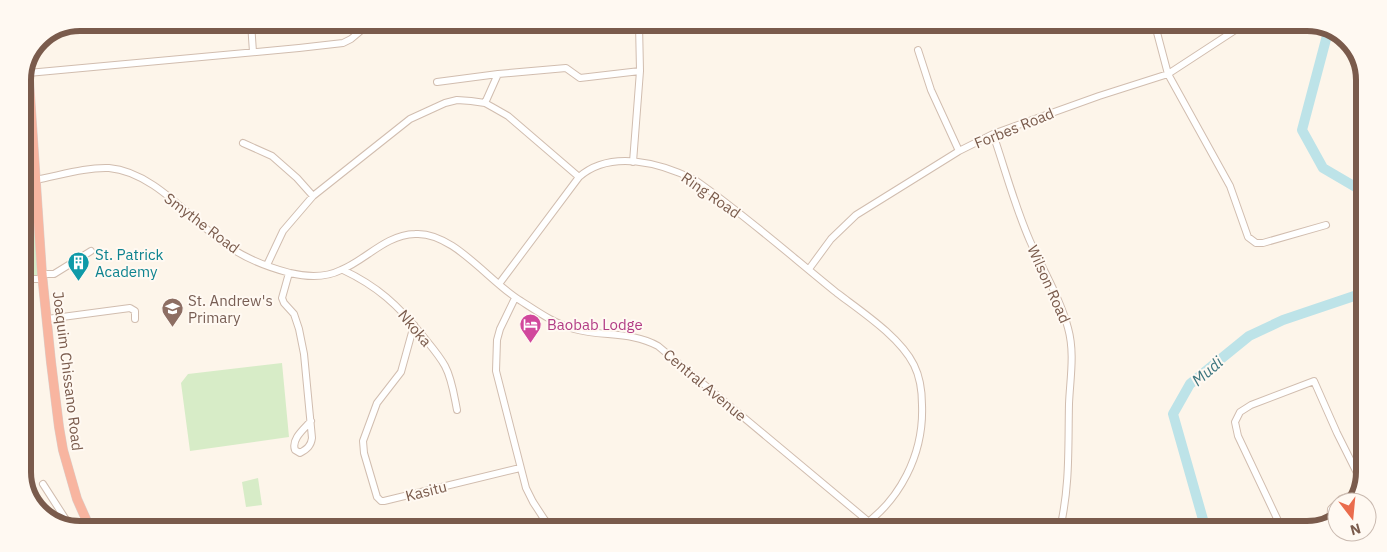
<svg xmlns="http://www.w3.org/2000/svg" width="1387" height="552" font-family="'IBM Plex Sans',sans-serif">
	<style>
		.green { fill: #d7ecc7 }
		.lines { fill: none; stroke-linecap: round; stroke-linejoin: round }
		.river { stroke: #bde3e8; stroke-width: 10 }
		.minor-casing { stroke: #d1bdaf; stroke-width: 8 }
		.highway-casing { stroke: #dad1cd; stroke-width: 10 }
		.minor { stroke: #fff; stroke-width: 6 }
		.highway { stroke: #f8b5a0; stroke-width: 9 }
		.labels { text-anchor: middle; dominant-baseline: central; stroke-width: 4; stroke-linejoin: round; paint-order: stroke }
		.street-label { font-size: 15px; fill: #7a5b4c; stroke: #fff9f2 }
		.culture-label { font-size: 15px; fill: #0d838f; stroke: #fff9f2; text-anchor: start }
		.education-label { font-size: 15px; fill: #785e54; stroke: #fff9f2; text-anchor: start }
		.hotel-label { font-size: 15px; fill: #b23c85; stroke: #fff9f2; text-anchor: start }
		.water-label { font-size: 16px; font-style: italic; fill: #3e767f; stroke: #fff9f2 }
		.rim { fill: none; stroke: #7a5b4c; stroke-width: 6 }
	</style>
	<rect width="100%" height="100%" fill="#fdf5ea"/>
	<path class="green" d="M23 162 31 163 38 275H23Z
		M282 363 289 437 190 451 181 383 188 374Z
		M258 478 262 505 246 507 242 482Z"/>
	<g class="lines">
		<path class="river" d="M1329 28 1302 130 1323 168 1364 192
			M1209 529 1204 523 1173 414 1190 384 1249 336 1283 320 1363 293"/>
		<defs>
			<path id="minor" d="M251 23 253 52
				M1155 25 1168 74 1230 186 1248 237 1256 243H1263L1326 225
				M918 50 931 90 959 151
				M28 73 299 48 343 43 351 39 370 23
				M498 74 566 68 580 78 640 71
				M437 82 498 74 485 103
				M993 134C1005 169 1015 207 1030 241 1043 270 1060 298 1068 328 1075 353 1070 379 1069 404 1068 449 1070 485 1060 529
				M243 143 272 156 297 178 313 196
				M633 162 640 71 639 24
				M35 180C58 176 85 167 109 168 157 172 195 226 234 250 250 260 271 268 290 273 307 277 325 278 341 270 366 260 385 235 415 234 453 231 490 283 521 301 538 312 555 324 574 329 603 337 631 331 658 346L869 522
				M267 265 283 231 313 196 410 119 445 103 457 100 471 101 485 103 494 108 508 116 579 177
				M809 269 831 239 856 215 959 151 993 134 1099 96 1168 74 1243 25
				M343 270C377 286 398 305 422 335 430 345 439 355 445 366 452 379 454 395 457 410
				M289 273 282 298 284 303 294 314 299 329 304 354 312 438C311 446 307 449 300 453L295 450C291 439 304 429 311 421
				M42 274H54L91 251
				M23 279H43
				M499 284 579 177C611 149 661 163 695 180 745 215 790 255 837 293 862 312 900 337 914 365 920 377 922 392 922 405 924 454 900 501 860 528
				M515 298 500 329 497 340 496 371 526 488 533 502 550 528
				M47 319 130 308 135 311V319
				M414 325 401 372 377 403 363 441 364 453 377 497 381 501H384L520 468
				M43 484 70 526
				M1338 502 1341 499 1360 492
				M1330 523 1331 509 1337 503
				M349 525 362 523 365 527
				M519 527 545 520
				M1282 529 1238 436 1235 422 1240 412 1251 405 1314 381 1337 433 1361 481"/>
			<path id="highway" d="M28 65 42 274 51 362 59 427 63 450 77 499 89 526"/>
		</defs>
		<use href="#minor" class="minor-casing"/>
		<use href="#highway" class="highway-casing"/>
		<use href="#minor" class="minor"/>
		<use href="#highway" class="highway"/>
	</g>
	<defs>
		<symbol id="building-pin" viewBox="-11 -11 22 30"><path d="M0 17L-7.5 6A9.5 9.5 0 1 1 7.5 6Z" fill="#0f9aa8" stroke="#fff9f2"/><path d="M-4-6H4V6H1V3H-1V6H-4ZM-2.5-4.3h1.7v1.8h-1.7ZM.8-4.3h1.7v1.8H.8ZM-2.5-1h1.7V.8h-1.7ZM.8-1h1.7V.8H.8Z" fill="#fff"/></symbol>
		<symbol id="school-pin" viewBox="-11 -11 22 30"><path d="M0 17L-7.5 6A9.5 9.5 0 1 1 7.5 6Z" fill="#8d6e63" stroke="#fff9f2"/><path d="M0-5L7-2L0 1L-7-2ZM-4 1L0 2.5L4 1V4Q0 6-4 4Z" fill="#fff"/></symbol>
		<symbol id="hotel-pin" viewBox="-11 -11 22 30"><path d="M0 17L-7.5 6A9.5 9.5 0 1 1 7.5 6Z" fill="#d1479c" stroke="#fff9f2"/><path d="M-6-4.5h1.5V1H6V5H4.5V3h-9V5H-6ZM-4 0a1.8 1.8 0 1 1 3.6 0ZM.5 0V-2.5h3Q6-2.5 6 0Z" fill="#fff"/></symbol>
	</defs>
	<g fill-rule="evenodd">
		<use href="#building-pin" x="66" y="250" width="25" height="34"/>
		<use href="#school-pin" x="160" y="296" width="25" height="34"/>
		<use href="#hotel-pin" x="518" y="312" width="25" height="34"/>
	</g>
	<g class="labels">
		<g class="street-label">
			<text transform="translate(1014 128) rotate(-22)">Forbes Road</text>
			<text transform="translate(711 195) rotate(35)">Ring Road</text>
			<text transform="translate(202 223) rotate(37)">Smythe Road</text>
			<text transform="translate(1049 284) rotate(66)">Wilson Road</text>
			<text transform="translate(415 328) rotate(50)">Nkoka</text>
			<text transform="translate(68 371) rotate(83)">Joaquim Chissano Road</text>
			<text transform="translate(705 385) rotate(40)">Central Avenue</text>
			<text transform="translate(426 491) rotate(-14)">Kasitu</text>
		</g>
		<g class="culture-label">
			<text x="95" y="254">St. Patrick<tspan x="95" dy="17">Academy</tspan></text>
		</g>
		<g class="education-label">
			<text x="188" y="300">St. Andrew's<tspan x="188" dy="17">Primary</tspan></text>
		</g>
		<g class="hotel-label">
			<text x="547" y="324">Baobab Lodge</text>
		</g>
		<g class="water-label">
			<text transform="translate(1207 371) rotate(-41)">Mudi</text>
		</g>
	</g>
	<path d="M0 0H1387V552H0ZM80 31H1307A49 49 0 0 1 1356 80V472A49 49 0 0 1 1307 521H80A49 49 0 0 1 31 472V80A49 49 0 0 1 80 31Z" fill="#fff9f2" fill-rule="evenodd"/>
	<path class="rim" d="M80 31H1307A49 49 0 0 1 1356 80V472A49 49 0 0 1 1307 521H80A49 49 0 0 1 31 472V80A49 49 0 0 1 80 31Z"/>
	<g transform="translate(1352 517) rotate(164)"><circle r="24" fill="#fff9f2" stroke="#cabab0"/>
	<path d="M0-4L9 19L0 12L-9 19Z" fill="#ea6c4d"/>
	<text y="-8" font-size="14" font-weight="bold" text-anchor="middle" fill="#7a5b4c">N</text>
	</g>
</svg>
